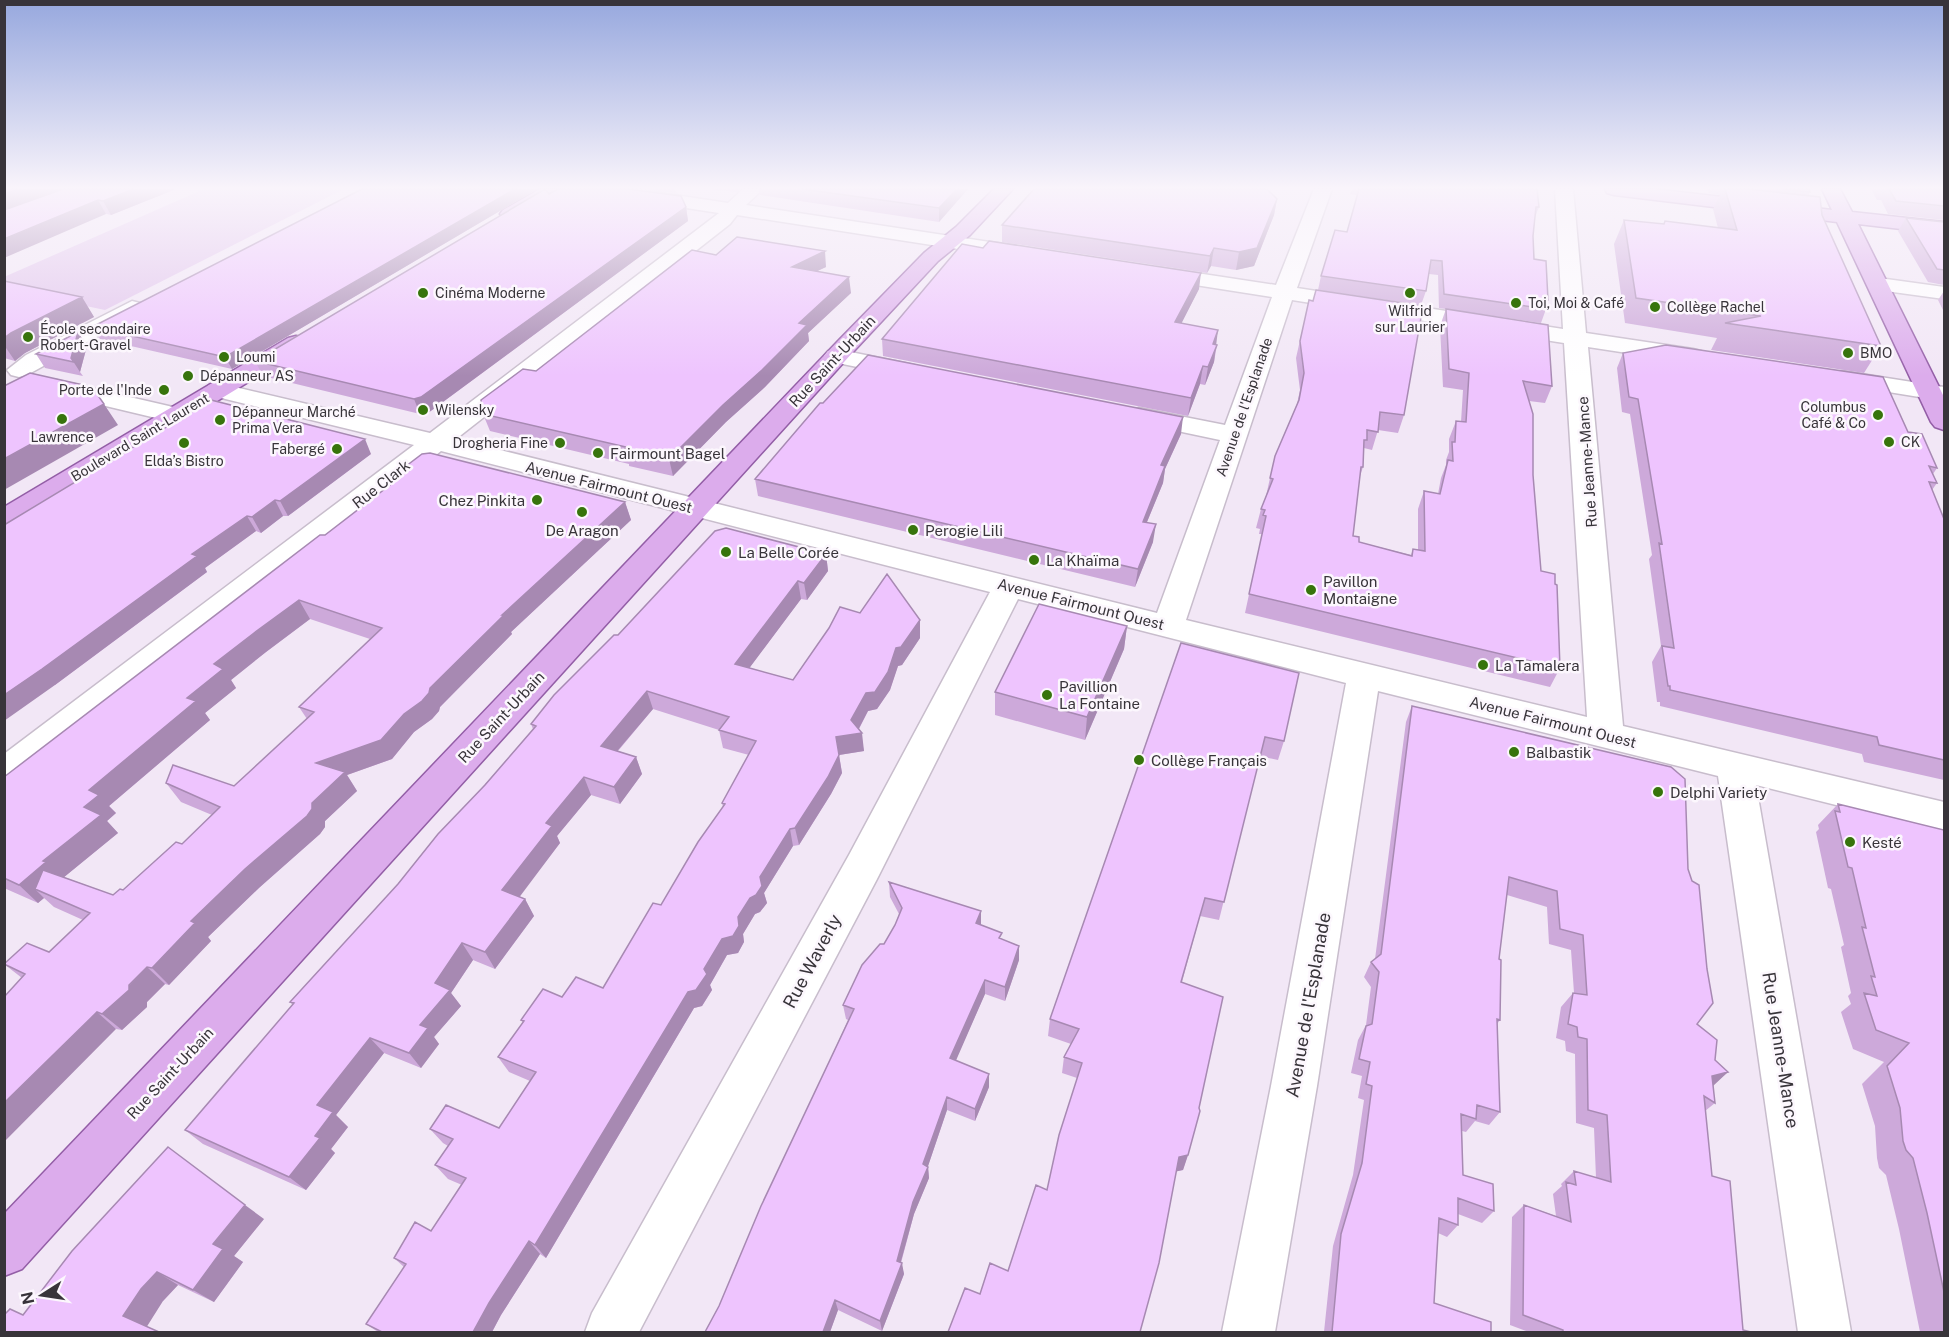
<svg xmlns="http://www.w3.org/2000/svg" width="1949" height="1337" font-family="'Public Sans',sans-serif">
	<style>
		.green { fill: #e1c4ec }
		.lines { fill: none; stroke-linecap: round; stroke-linejoin: round }
		.minor-casing { stroke: #c8bdcc; stroke-width: 3 }
		.major-casing { stroke: #935ea6; stroke-width: 3 }
		.minor { fill: #fff; fill-rule: evenodd }
		.major { fill: #dcacec; fill-rule: evenodd }
		.wall { fill: #cda9da; fill-rule: evenodd }
		.shaded-wall { fill: #a789b2 }
		.building { fill: #eec4fe; stroke: #a789b2; stroke-width: 1.5 }
		.poi-dot { fill: #37740c; stroke: #fcf7fd; stroke-width: 2 }
		.labels { text-anchor: middle; dominant-baseline: central; stroke-width: 5; stroke-linejoin: round; paint-order: stroke }
		.far-poi-label { font-size: 14px; fill: #38343a; stroke: #fcf7fd; text-anchor: start }
		.far-street-label { font-size: 14px; fill: #38343a; stroke: #fcf7fd }
		.street-label { font-size: 15px; fill: #38343a; stroke: #fcf7fd }
		.poi-label { font-size: 15px; fill: #38343a; stroke: #fcf7fd; text-anchor: start }
		.near-street-label { font-size: 18px; fill: #38343a; stroke: #fcf7fd }
	</style>
	<rect width="100%" height="100%" fill="#f2e7f6"/>
	<path class="green" d="M204 189H344L105 310 5 289 4 277Z"/>
	<g class="lines">
		<defs>
			<path id="minor" d="M592 189H635L728 203 743 189H763L746 205 1029 248 1036 250 1039 254 1036 258 1029 260 737 215 730 224 456 439 1157 613 1220 440 1130 421 1126 416 1130 411 1139 408 1225 425 1272 297 1157 279 1150 277 1146 273 1150 269 1157 267 1276 285 1314 189H1332L1297 288 1563 329 1555 189H1573L1586 333 1693 349 1701 351 1705 356 1701 361 1693 363 1588 347 1623 726 1944 802V832L1756 785 1851 1332H1798L1718 776 1378 691 1317 1086 1275 1332H1222L1271 1086 1346 683 1018 599 877 879 639 1332H585L592 1313 849 855 990 592 441 451 17 784 4 788V754L414 445 209 395 206 390 209 385 218 383 430 433 719 213 601 195 594 193ZM1292 300 1564 343 1587 717 1186 620Z
				M1879 278 1944 287V299L1871 289 1868 284 1871 279Z
				M132 301 140 303 143 308 140 313 27 375 19 377 11 375 7 370 26 355Z
				M836 349 914 365 918 370 914 375 906 377 828 361 824 356 828 351Z
				M1842 371 1944 387V401L1833 383 1830 378 1833 373Z
				M56 380 186 410 190 415 186 420 177 423 47 392 44 387 47 382Z"/>
			<path id="major" d="M540 189H562L560 193 517 218H503L500 214 503 210Z
				M994 189H1013L970 235 938 261 854 351 22 1269 4 1276V1214L838 341 924 253 956 227Z
				M1605 189H1654L1832 210 1822 189H1840L1852 212 1944 222V234L1858 224 1944 397V430L1935 427 1931 422 1837 222 1614 195 1607 193Z
				M296 336 304 338 308 343 304 348 14 525 4 528V507L288 338Z"/>
		</defs>
		<use href="#minor" class="minor-casing"/>
		<use href="#major" class="major-casing"/>
		<use href="#minor" class="minor"/>
		<use href="#major" class="major"/>
	</g>
	<path class="wall" d="M4 189H176L111 215Z
		M362 189H537L232 369 100 339 92 327Z
		M646 189H675L676 193Z
		M707 189H741L737 192Z
		M759 189H968L939 222 760 195Z
		M1352 189H1537L1539 207 1535 217 1533 236 1534 259 1548 300 1546 306V309L1541 323 1439 308 1438 275 1429 274 1426 291 1421 305 1318 290 1321 276 1347 232 1357 195 1350 194Z
		M1707 189H1809L1810 192 1808 196 1822 215 1881 346 1864 373 1711 350 1717 338 1625 323 1614 244 1624 220 1664 224 1665 221 1718 228 1713 209 1720 195 1709 193Z
		M1871 189H1944V220L1888 214 1881 200H1877Z
		M549 194 686 207 688 221 428 413 420 414 263 376 255 361Z
		M1277 199 1274 215 1254 266 1236 270 1211 266 1207 273 1002 242V225Z
		M1906 218 1944 222V285L1928 282 1898 231Z
		M983 248 1199 289 1181 323 1217 345 1214 362 1205 385 1200 384 1188 416 883 356 882 339Z
		M716 255 826 267 817 271 851 293 808 333 809 341 765 387 726 422 673 476 629 466V464L490 431 483 414 536 371Z
		M4 281 82 297 94 317 25 353 15 361 4 358Z
		M1944 291V312L1938 300Z
		M1309 300 1404 415 1398 433 1378 430 1372 450 1364 448 1363 467 1359 479 1353 536 1359 542 1411 555 1413 549 1418 550V509L1424 491 1438 494 1441 478 1446 465V460L1449 452V439L1456 421 1461 422 1463 390 1443 387 1440 326 1446 309 1552 386 1545 403 1529 401 1533 475 1541 571 1555 584 1560 668 1550 687 1245 613 1262 534H1259L1260 529 1256 528 1261 509 1266 496 1275 456 1297 404 1300 390 1296 358Z
		M78 332 87 346 80 372 83 376 45 368 36 354Z
		M1623 353 1908 432 1937 468 1933 474 1937 483 1932 490 1944 519V780L1864 762 1862 754 1660 706V702H1657L1652 662 1661 646 1649 559 1652 555 1630 414 1622 412 1617 368Z
		M1181 434 1165 469 1163 483 1147 522 1153 542 1135 587 758 496 755 479Z
		M371 454 288 516H283L261 533 256 531 205 568 207 572 55 685 4 525Z
		M397 473 625 502 631 520 511 632 512 634 440 707 439 711 432 719 414 732 392 759 347 775 357 791 325 821V827L320 834 260 887 208 937 211 941 169 985 165 984 147 1002V1007L122 1030 116 1029 22 978 4 964 49 952 83 920 54 907 44 898 38 903 4 888V777L325 535 399 478ZM310 619 370 639 299 707 307 719 234 786 166 783 181 802 212 815 182 844 123 890 113 895 64 877 118 833 107 821 116 813 109 806 210 720 205 713 236 688 231 680 266 652Z
		M826 554 828 571 807 600 801 599 749 668 793 680 860 613 920 620V638L902 665 898 666 890 690 877 709 868 711 859 729 864 751 839 755 842 773 831 794 799 845 793 846 764 893 767 903 760 912 755 914 743 934 744 942 738 953 727 955 710 985 712 990 702 1006 694 1008 546 1258 540 1254 501 1315 492 1332H378L366 1324 404 1267 394 1258 431 1231 462 1185 448 1179 435 1165 448 1146 443 1143 430 1129 499 1128 530 1081 509 1072 498 1057 523 1023 521 1020 562 997 603 988 661 905 723 807 722 803 749 755 723 748 719 730 653 709 618 751 636 757 642 774 620 804 591 795 557 836 560 843 519 896 525 899 534 916 495 969 473 960 451 993 461 1006 434 1037 439 1044 421 1068 384 1053 336 1115 348 1127 331 1149 335 1153 306 1190 203 1144 185 1130 293 1005 290 1002 398 884 533 729 531 724 618 635Z
		M1127 626 1124 649 1085 740 995 715V692Z
		M1181 643 1284 741 1278 760 1260 756 1219 920 1200 916 1182 982 1188 1155 1183 1170 1176 1171 980 1294 1008 1271 1047 1190 1077 1078 1062 1073 1064 1057 1071 1044 1048 1036 1050 1019Z
		M1412 706 1688 869 1697 1024 1715 1060 1728 1072 1713 1085 1715 1103 1705 1111 1712 1176 1743 1330 1751 1332H1529L1510 1325 1512 1217 1524 1205 1556 1216 1553 1194 1562 1186 1561 1184 1574 1171 1596 1178 1594 1128 1576 1123 1575 1054 1566 1051 1565 1041 1556 1038 1561 1007 1573 993H1574L1571 950 1549 944 1547 907 1507 895 1499 959 1500 1020 1497 1024 1500 1112 1489 1125 1475 1121 1466 1132 1462 1131 1463 1175 1494 1211 1482 1223 1458 1214V1225L1447 1237 1438 1233 1434 1303 1491 1332H1324L1333 1246 1353 1175 1364 1100 1358 1098 1362 1076 1351 1073 1358 1040 1366 1025 1371 987 1364 977 1371 962 1375 959 1406 722Z
		M1838 804 1944 830V1332H1920L1899 1229 1886 1175 1879 1168 1877 1158 1875 1126 1862 1084 1884 1062 1853 1049 1841 1012 1851 1004 1848 996 1851 993 1841 947 1844 945 1831 889 1828 888 1816 832 1819 829 1818 825Z
		M889 882 981 925 1002 939 1019 946V960L1005 1001 985 994 955 1061 989 1087 975 1121 947 1110 928 1166 929 1178 914 1214 901 1263 904 1274 882 1331 838 1310 830 1332H705L719 1306 848 1020 846 1019 843 1005 884 944 895 925 899 914 890 897Z
		M264 1219 234 1256 243 1262 214 1302 178 1285 163 1301 23 1315Z"/>
	<path class="shaded-wall" d="M18 189H63L4 211V194Z
		M134 189H176L111 215 103 201Z
		M515 189H537L232 369 225 357Z
		M957 189H968L939 222V208Z
		M1277 199 1274 215 1254 266 1236 270 1239 252Z
		M98 200 106 214 4 258V239Z
		M686 207 688 221 428 413 420 414 414 399Z
		M1214 248 1211 266 1207 273 1210 256Z
		M825 251 826 267 794 282 792 267Z
		M1201 273 1199 289 1173 340 1175 322Z
		M849 277 851 293 808 333 809 341 765 387 726 422 673 476 669 459 799 323Z
		M82 297 94 317 25 353 15 361 4 345V338L11 333Z
		M1218 330 1214 362 1205 385 1208 367 1213 344Z
		M78 332 87 346 80 372 71 358Z
		M1203 366 1200 384 1188 416 1191 398Z
		M104 404 118 425 4 490V459Z
		M1183 417 1181 434 1165 469 1163 483 1140 539 1143 522 1161 465Z
		M365 439 371 454 288 516 280 501Z
		M275 500 283 516 261 533 252 517Z
		M625 502 631 520 511 632 512 634 440 707 439 711 432 719 414 732 392 759 347 775 357 791 325 821V827L320 834 260 887 208 937 211 941 169 985 152 968 191 921 312 803 316 763 404 714 502 615Z
		M247 516 256 531 205 568 207 572 55 685 4 721V695L192 554Z
		M1156 524 1153 542 1135 587 1138 569Z
		M826 554 828 571 807 600 804 583Z
		M798 581 801 599 739 682 735 664Z
		M299 600 310 619 266 652 231 680 236 688 205 713 210 720 109 806 116 813 107 821 118 833 63 878 35 889 44 898 38 903 19 885 43 861 84 807 89 790 187 698 214 664 254 633Z
		M920 620V638L902 665 898 666 890 690 877 709 868 711 856 734 862 733 864 751 839 755 836 737 851 720 866 693 896 648Z
		M1127 626 1124 649 1085 740 1087 717Z
		M647 691 653 709 607 763 601 746Z
		M839 755 842 773 831 794 799 845 795 828Z
		M636 757 642 774 620 804 614 787Z
		M584 777 591 795 557 836 560 843 512 907 502 890 546 823Z
		M790 829 793 846 764 893 767 903 760 912 755 914 743 934 744 942 738 953 727 955 710 985 712 990 702 1006 694 1008 546 1258 535 1245 688 992 704 969 722 939 738 917 760 877Z
		M525 899 534 916 495 969 485 952Z
		M981 911V925L976 923Z
		M462 943 473 960 451 993 461 1006 434 1037 439 1044 421 1068 409 1053 435 983Z
		M1019 946V960L1005 1001V987Z
		M147 967 165 984 147 1002V1007L122 1030 102 1014Z
		M985 980V994L951 1072 950 1058Z
		M97 1012 116 1029 4 1142V1103Z
		M370 1038 384 1053 336 1115 348 1127 331 1149 335 1153 306 1190 289 1177 315 1136 317 1105Z
		M1728 1072 1713 1086 1712 1076Z
		M989 1074V1087L975 1121V1109Z
		M947 1097V1110L925 1175 928 1167 929 1178 914 1214 898 1272 897 1261 923 1164Z
		M1188 1155 1183 1170 1174 1172 1179 1157Z
		M245 1205 264 1219 234 1256 243 1262 214 1302 193 1290 213 1244Z
		M529 1241 540 1254 501 1315 492 1332H473L489 1303Z
		M902 1263 904 1274 882 1331 880 1321Z
		M157 1272 178 1285 163 1301 146 1328 123 1316 141 1289Z
		M835 1300 838 1310 830 1332H823Z"/>
	<path class="building" d="M4 189H18L4 194Z
		M63 189H134L103 201 98 200 4 239V210Z
		M362 189H515L225 357 92 327Z
		M545 189 549 194 558 189H628L681 196 686 207 421 397 414 399 255 361Z
		M802 189H957L939 208Z
		M1034 189H1267L1277 199 1257 248 1239 252 1214 248 1210 256 1002 225Z
		M1359 189H1537L1539 207H1536L1533 236 1534 259 1546 261 1548 300H1546V309L1444 294 1442 261 1431 260 1426 291 1321 276 1335 230 1347 232Z
		M1725 189H1747L1820 197 1822 215 1881 346 1725 323 1761 316 1636 298 1624 220 1664 224 1665 221 1737 230Z
		M1783 189H1809L1810 192Z
		M1889 189H1944V206L1896 201Z
		M1906 218 1944 222V270L1937 269Z
		M737 237 825 251 792 267 849 277 799 323 807 325 762 370 723 405 669 459 625 449 626 447 483 414 481 400 523 369 536 371 692 250 716 255Z
		M989 241 1201 273 1175 322 1218 330 1213 344 1217 345 1208 367 1203 366 1191 398 882 339 962 244 983 248Z
		M4 281 82 297 11 333 4 338Z
		M1316 290 1423 306 1404 415 1380 412 1378 432 1367 430V440H1364L1363 467H1361L1353 536 1359 537V542L1412 556 1413 549 1425 551 1424 491 1440 494 1448 460 1453 461 1452 442H1455L1456 421 1466 422 1469 373 1449 369 1446 309 1548 325 1552 386 1523 381 1533 414V475L1541 571 1555 574V584L1557 585 1560 668 1249 594 1266 516 1263 515 1265 510 1261 509 1273 479 1270 478 1275 456 1299 400 1304 373 1300 341 1309 300 1313 301Z
		M78 332 71 358 74 362 36 354Z
		M1666 345 1883 377 1908 432 1922 434 1937 468 1929 466 1937 483 1929 482 1944 519V760L1879 745 1877 737 1670 690V686H1668L1662 646 1674 648 1659 543 1662 544 1638 399 1629 397 1623 353Z
		M868 355 1183 417 1161 465 1165 466 1143 522 1156 524 1138 569 755 479 820 403H823Z
		M30 373 92 387 104 404 4 459V386Z
		M211 400 365 439 280 501 275 500 252 517 247 516 192 554 197 556 42 669 4 695V525Z
		M430 453 625 502 502 615H504L430 688 429 693 422 701 404 714 381 740 316 763 345 772 312 803V809L307 816 245 869 191 921 195 923 152 968 147 967 129 985V990L102 1014 97 1012 4 1103V997L25 974 4 964 27 943 49 952 90 913 35 889 43 870 113 895 120 889 123 890 176 842 182 844 220 807 166 783 173 765 234 786 314 712 299 707 382 628 299 600 254 633 214 664 223 669 187 698 196 701 89 790 99 795 84 807 101 815 43 861 46 862 19 885 4 878V777L320 535H325L403 475 397 473 422 454Z
		M726 528 826 554 804 583 798 581 735 664 793 680 829 628 840 607 860 613 887 574 920 620 901 647 896 648 888 672 875 692 866 693 851 720 862 733 836 737 839 755 828 777 795 828 790 829 760 877 762 886 756 895 750 898 738 917 739 926 733 936 722 939 704 969 707 974 696 990 688 992 535 1245 529 1241 489 1303 473 1332H382L366 1324 406 1264 394 1258 415 1222 431 1231 466 1178 435 1165 453 1139 430 1129 446 1105 499 1128 536 1072 498 1057 524 1021 521 1020 543 989 562 997 576 977 603 988 653 903 661 905 698 842 725 804 722 803 756 741 719 730 729 717 647 691 601 746 636 757 614 787 584 777 546 823 552 826 502 890 525 899 485 952 462 943 435 983 450 990 420 1025 428 1028 409 1053 370 1038 317 1105 333 1112 315 1136 320 1138 289 1177 185 1130 294 1003 290 1002 398 884 438 834 485 785 536 726 531 724 554 695 614 635H618L715 531Z
		M1039 604 1127 626 1087 717 995 692Z
		M1181 643 1299 673 1284 741 1265 737 1224 902 1205 898 1181 982 1223 997 1199 1108 1200 1111 1188 1155 1179 1157 1159 1263 1140 1332H948L965 1288 980 1294 990 1263 1008 1271 1036 1185 1047 1190 1059 1135 1082 1063 1064 1057 1079 1029 1050 1019Z
		M1412 706 1671 767 1685 779 1688 869 1692 881 1699 885 1707 969 1713 1003 1697 1024 1717 1040 1715 1060 1728 1072 1712 1076 1715 1103 1704 1096 1712 1176 1730 1181 1743 1330 1751 1332H1563V1330L1523 1315 1524 1205 1571 1222 1566 1182 1576 1185 1574 1171 1611 1182 1607 1115 1588 1110 1587 1039 1578 1037 1577 1027 1568 1024 1573 993 1587 995 1583 935 1560 929 1557 891 1509 877 1499 959 1501 960 1500 1020 1497 1019 1500 1112 1477 1105 1476 1119 1461 1114 1463 1175 1493 1184 1494 1211 1458 1198V1225L1439 1218 1434 1303 1491 1322V1332H1332L1341 1234 1362 1163 1372 1086 1366 1084 1370 1062 1359 1059 1366 1026 1372 1024 1379 972 1371 962 1381 954Z
		M1838 804 1944 830V1292L1927 1213 1913 1158 1906 1150 1903 1141 1900 1108 1887 1066 1909 1043 1876 1030 1864 993 1877 996 1871 976 1875 977 1862 927 1866 928 1852 868 1848 867 1835 811 1840 812Z
		M889 882 981 911 976 923 1002 933 999 938 1019 946 1005 987 985 980 950 1058 989 1074 975 1109 947 1097 923 1164 928 1167 913 1202 897 1261 902 1263 880 1321 835 1300 823 1332H705L719 1306 761 1206 854 1009 843 1005 862 965 880 944H884L895 925 902 908Z
		M168 1147 245 1205 213 1244 223 1249 193 1290 157 1272 141 1289 123 1316 159 1332H4V1315L10 1309 23 1315 72 1251Z"/>
	<linearGradient id="sky" x2="0" y2="1"><stop stop-color="#97a8de"/><stop offset="0.5" stop-color="#f9f4fb"/><stop offset="1" stop-color="#f9f4fb" stop-opacity="0"/></linearGradient>
	<rect width="1949" height="376" fill="url(#sky)"/>
	<g class="poi-dot">
		<circle cx="423" cy="293" r="6"/>
		<circle cx="1410" cy="293" r="6"/>
		<circle cx="1516" cy="303" r="6"/>
		<circle cx="1655" cy="307" r="6"/>
		<circle cx="28" cy="337" r="6"/>
		<circle cx="1848" cy="353" r="6"/>
		<circle cx="224" cy="357" r="6"/>
		<circle cx="188" cy="376" r="6"/>
		<circle cx="164" cy="390" r="6"/>
		<circle cx="423" cy="410" r="6"/>
		<circle cx="1878" cy="415" r="6"/>
		<circle cx="62" cy="419" r="6"/>
		<circle cx="220" cy="420" r="6"/>
		<circle cx="1889" cy="442" r="6"/>
		<circle cx="184" cy="443" r="6"/>
		<circle cx="560" cy="443" r="6"/>
		<circle cx="337" cy="449" r="6"/>
		<circle cx="598" cy="453" r="6"/>
		<circle cx="537" cy="500" r="6"/>
		<circle cx="582" cy="512" r="6"/>
		<circle cx="913" cy="530" r="6"/>
		<circle cx="726" cy="552" r="6"/>
		<circle cx="1034" cy="560" r="6"/>
		<circle cx="1311" cy="590" r="6"/>
		<circle cx="1483" cy="665" r="6"/>
		<circle cx="1047" cy="695" r="6"/>
		<circle cx="1514" cy="752" r="6"/>
		<circle cx="1139" cy="760" r="6"/>
		<circle cx="1658" cy="792" r="6"/>
		<circle cx="1850" cy="842" r="6"/>
	</g>
	<g class="labels">
		<g class="far-poi-label">
			<text x="435" y="293">Cinéma Moderne</text>
			<text x="1528" y="303">Toi, Moi &amp; Café</text>
			<text x="1667" y="307">Collège Rachel</text>
			<text x="1410" y="311" text-anchor="middle">Wilfrid<tspan x="1410" dy="16">sur Laurier</tspan></text>
			<text x="40" y="329">École secondaire<tspan x="40" dy="16">Robert-Gravel</tspan></text>
			<text x="1860" y="353">BMO</text>
			<text x="236" y="357">Loumi</text>
			<text x="200" y="376">Dépanneur AS</text>
			<text x="152" y="390" text-anchor="end">Porte de l'Inde</text>
			<text x="1866" y="407" text-anchor="end">Columbus<tspan x="1866" dy="16">Café &amp; Co</tspan></text>
			<text x="435" y="410">Wilensky</text>
			<text x="232" y="412">Dépanneur Marché<tspan x="232" dy="16">Prima Vera</tspan></text>
			<text x="62" y="437" text-anchor="middle">Lawrence</text>
			<text x="1901" y="442">CK</text>
			<text x="548" y="443" text-anchor="end">Drogheria Fine</text>
			<text x="325" y="449" text-anchor="end">Fabergé</text>
			<text x="184" y="461" text-anchor="middle">Elda’s Bistro</text>
		</g>
		<g class="far-street-label">
			<text transform="translate(1244 407) rotate(-71)">Avenue de l'Esplanade</text>
			<text transform="translate(140 437) rotate(-31)">Boulevard Saint-Laurent</text>
		</g>
		<g class="street-label">
			<text transform="translate(832 361) rotate(-47)">Rue Saint-Urbain</text>
			<text transform="translate(1587 462) rotate(-94)">Rue Jeanne-Mance</text>
			<text transform="translate(381 484) rotate(-38)">Rue Clark</text>
			<text transform="translate(609 487) rotate(14)">Avenue Fairmount Ouest</text>
			<text transform="translate(1081 604) rotate(14)">Avenue Fairmount Ouest</text>
			<text transform="translate(501 717) rotate(-47)">Rue Saint-Urbain</text>
			<text transform="translate(1553 722) rotate(14)">Avenue Fairmount Ouest</text>
			<text transform="translate(170 1073) rotate(-47)">Rue Saint-Urbain</text>
		</g>
		<g class="poi-label">
			<text x="610" y="453">Fairmount Bagel</text>
			<text x="525" y="500" text-anchor="end">Chez Pinkita</text>
			<text x="582" y="530" text-anchor="middle">De Aragon</text>
			<text x="925" y="530">Perogie Lili</text>
			<text x="738" y="552">La Belle Corée</text>
			<text x="1046" y="560">La Khaïma</text>
			<text x="1323" y="581">Pavillon<tspan x="1323" dy="17">Montaigne</tspan></text>
			<text x="1495" y="665">La Tamalera</text>
			<text x="1059" y="686">Pavillion<tspan x="1059" dy="17">La Fontaine</tspan></text>
			<text x="1526" y="752">Balbastik</text>
			<text x="1151" y="760">Collège Français</text>
			<text x="1670" y="792">Delphi Variety</text>
			<text x="1862" y="842">Kesté</text>
		</g>
		<g class="near-street-label">
			<text transform="translate(812 961) rotate(-62)">Rue Waverly</text>
			<text transform="translate(1308 1005) rotate(-80)">Avenue de l'Esplanade</text>
			<text transform="translate(1781 1050) rotate(81)">Rue Jeanne-Mance</text>
		</g>
	</g>
	<rect width="1949" height="1337" fill="none" stroke="#38343a" stroke-width="12"/>
	<g transform="translate(42 1295) rotate(258)" stroke="#fcf7fd" stroke-width="4.5" paint-order="stroke">
	<path d="M0-4.5L10 22L0 15L-10 22Z" fill="#38343a"/>
	<text y="-9" font-size="16" font-weight="bold" text-anchor="middle" fill="#38343a">N</text>
	</g>
</svg>
